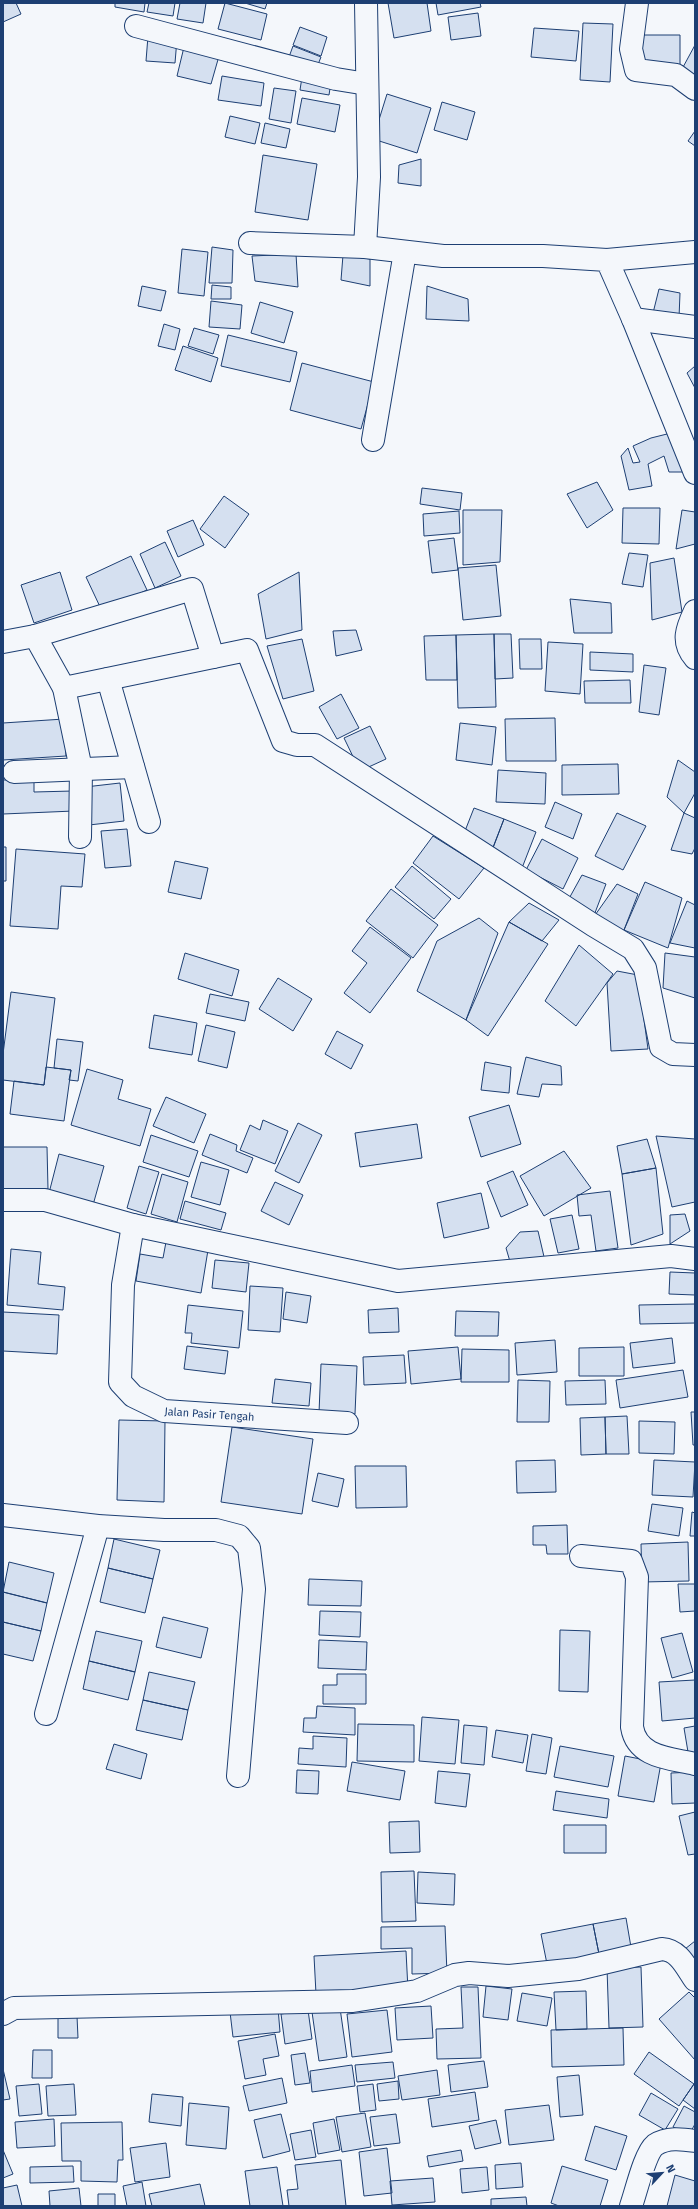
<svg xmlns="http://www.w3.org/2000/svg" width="698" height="2209" font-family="'Fira Sans',sans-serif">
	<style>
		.building { fill: #d5e0f0; stroke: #1d3f73 }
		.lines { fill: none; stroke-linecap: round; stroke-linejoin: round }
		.minor-casing { stroke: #1d3f73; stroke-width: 24 }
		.minor { stroke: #f4f7fb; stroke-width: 22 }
		.labels { text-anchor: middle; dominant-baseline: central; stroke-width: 3; stroke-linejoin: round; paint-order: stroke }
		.street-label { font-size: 11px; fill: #1d3f73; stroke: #f4f7fb }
	</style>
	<rect width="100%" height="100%" fill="#f4f7fb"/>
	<path class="building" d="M3 3H16L21 14 3 22Z
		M115 3H145L144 12 115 7Z
		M149 3H175L173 16 147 12Z
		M180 3H206L203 23 177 19Z
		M225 3 267 14 261 40 218 29Z
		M245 3H267L265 9Z
		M388 3H427L431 31 394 38Z
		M436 3H480L481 7 438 15Z
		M478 13 481 36 451 40 448 17Z
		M583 23 613 24 610 82 580 80Z
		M300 27 327 37 321 56 293 45Z
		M534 28 579 31 576 61 531 57Z
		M637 35H680V66H637Z
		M148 36 177 39 175 63 146 61Z
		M695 45V77L682 69Z
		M293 46 321 57 317 67 289 57Z
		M184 47 219 56 211 84 177 76Z
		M222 76 264 83 261 106 218 100Z
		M302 77 331 82 329 95 300 90Z
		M274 88 296 91 291 123 269 119Z
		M387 94 431 108 417 153 373 139Z
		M302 98 340 105 335 132 297 124Z
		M442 102 475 112 467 140 434 130Z
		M230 116 260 123 255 144 225 137Z
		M265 123 290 129 286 148 261 143Z
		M695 131V146L688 141Z
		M263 155 317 164 308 220 255 212Z
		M421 159V186L398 183 399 165Z
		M212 247 233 250 232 283H209Z
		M182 249 208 252 204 296 178 293Z
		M296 254 298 287 255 281 252 256Z
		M343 255 370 259V286L341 280Z
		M212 285 231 287V299H211Z
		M142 286 166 291 161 311 138 306Z
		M427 286 468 299 469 321 426 319Z
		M659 289 680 293 679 318 653 313Z
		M211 301 242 305 240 329 209 327Z
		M260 302 293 312 284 343 251 333Z
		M164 324 180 329 175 350 158 346Z
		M194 328 219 335 213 354 188 346Z
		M228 335 297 352 290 382 221 366Z
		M183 346 218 358 211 382 175 370Z
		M302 363 374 382 361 429 290 410Z
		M695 366V388L687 373Z
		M667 434 676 436 685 472H669L664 456 648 464 652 486 629 490 621 456 628 448 633 463 640 462 633 446 651 438Z
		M597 482 613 510 587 528 567 494Z
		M422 488 462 493 460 510 420 504Z
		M224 496 249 514 225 548 200 529Z
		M623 508H660L659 544 622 543Z
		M463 510H502L500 562 463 565Z
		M682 510 695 512V544L676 549Z
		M459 511 460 533 424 536 423 514Z
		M193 520 204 545 178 557 167 531Z
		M454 538 458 570 432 573 428 541Z
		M165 542 181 576 155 588 140 554Z
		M629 553 648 555 643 587 622 584Z
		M131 556 147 590 102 611 86 577Z
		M674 558 682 612 652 620 650 563Z
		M496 565 501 616 463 620 458 568Z
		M60 572 72 610 34 623 21 585Z
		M299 572 302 630 266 639 258 594Z
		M570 599 611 603 612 633H574Z
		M356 630 362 650 336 656 333 631Z
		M494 634 496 707 458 708 456 635Z
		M494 634H511L513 678 495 679Z
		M456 635 457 680H426L424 636Z
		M302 639 314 691 283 699 267 646Z
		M519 639H541L542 669H520Z
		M548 642 583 644 580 694 545 691Z
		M590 652 633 654V672L590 670Z
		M644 665 666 668 659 715 639 712Z
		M630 680 631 703H585L584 681Z
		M341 694 359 728 337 739 319 707Z
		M555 718 556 761H506L505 719Z
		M64 719 66 756 3 760V723Z
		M460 723 496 727 492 765 456 760Z
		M370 726 386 759 360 771 344 738Z
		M678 760 695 772V793L684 813 667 797Z
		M618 764 619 794 562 795V765Z
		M498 770 546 773 545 804 496 802Z
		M34 779V792L73 791 74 811 3 814V780Z
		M120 783 124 821 89 825 85 787Z
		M555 802 582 814 573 839 545 827Z
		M474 808 504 819 493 848 463 836Z
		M617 813 646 826 623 870 595 856Z
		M684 813 695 818V848L692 854 671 850Z
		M504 819 536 832 522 868 490 855Z
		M127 829 131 866 105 868 101 831Z
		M433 836 484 868 459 899 413 863Z
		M542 839 578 858 563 889 526 870Z
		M3 847H6V881H3Z
		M16 849 85 854 82 887 61 886 58 929 10 926Z
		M175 861 208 868 201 899 168 892Z
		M412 866 451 899 434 919 395 887Z
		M582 875 606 884 593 918 566 904Z
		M645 882 682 898 668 948 624 930Z
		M617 884 638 894 622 935 593 918Z
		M391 889 438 925 413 958 366 921Z
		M687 901 695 905V948L670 943Z
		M529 903 559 920 542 941 509 922Z
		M479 918 498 933 466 1020 417 991 437 941Z
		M509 922 548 944 488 1036 466 1020Z
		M370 927 411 958 370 1013 344 993 367 963 352 951Z
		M579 945 613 974 576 1026 545 1001Z
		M185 953 239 970 232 996 178 979Z
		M665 953 695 957V998L663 988Z
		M617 971 638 975 648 1049 611 1051 607 983Z
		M278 978 312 999 293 1031 259 1009Z
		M11 992 55 998 44 1085 3 1080V1054Z
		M210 994 249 1002 245 1021 206 1013Z
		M154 1015 197 1023 192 1055 149 1048Z
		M206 1025 235 1032 227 1068 198 1061Z
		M337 1031 363 1045 351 1069 325 1054Z
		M57 1039 83 1042 78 1081 69 1080 71 1070 54 1068Z
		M526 1057 561 1066 562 1085 542 1084 539 1097 517 1094Z
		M485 1062 511 1067 509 1093 481 1090Z
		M46 1067 71 1070 64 1121 10 1114 14 1081 44 1085Z
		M87 1069 123 1080 118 1099 151 1109 140 1146 71 1125Z
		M166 1097 206 1114 194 1143 153 1126Z
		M509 1105 521 1144 481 1157 469 1117Z
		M263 1120 288 1131 275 1164 240 1150 250 1125 260 1130Z
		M298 1123 322 1135 299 1183 275 1171Z
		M417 1124 422 1158 360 1167 355 1133Z
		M210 1134 237 1145 236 1151 253 1158 247 1173 202 1155Z
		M151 1135 198 1151 189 1177 143 1162Z
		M656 1136 695 1139V1202L672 1207Z
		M647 1139 656 1168 622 1174 617 1146Z
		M3 1147H47L48 1189H3Z
		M564 1151 591 1188 544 1216 520 1176Z
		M59 1154 104 1166 93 1205 49 1193Z
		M201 1162 229 1170 220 1205 191 1197Z
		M139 1166 159 1172 146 1214 127 1208Z
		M656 1168 663 1234 631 1245 622 1174Z
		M513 1171 528 1205 501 1217 487 1182Z
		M162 1174 188 1182 177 1222 151 1214Z
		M275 1182 303 1195 289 1225 261 1211Z
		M610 1191 618 1248 596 1251 591 1215 579 1216 577 1195Z
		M481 1193 489 1228 444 1238 437 1203Z
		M185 1201 226 1213 221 1230 180 1219Z
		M685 1214 690 1231 670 1244V1215Z
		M572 1215 579 1249 558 1253 550 1219Z
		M538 1231 545 1261 511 1265 506 1248 520 1232Z
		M166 1242 208 1250 201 1293 136 1281 140 1254 163 1258Z
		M11 1249 41 1252 38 1284 65 1287 63 1310 7 1305Z
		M215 1260 249 1263 246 1292 212 1288Z
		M670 1272 695 1273V1295L669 1294Z
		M250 1286 283 1288 280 1332 248 1330Z
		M286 1292 311 1296 307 1323 283 1319Z
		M695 1304V1323L640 1324 639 1305Z
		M188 1305 243 1311 239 1348 191 1343 192 1333H185Z
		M398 1308 399 1332 369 1333 368 1310Z
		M456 1311 499 1312 498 1336H455Z
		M3 1312 59 1315 57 1354 3 1351Z
		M672 1338 675 1363 633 1368 630 1343Z
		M555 1340 557 1372 517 1375 515 1343Z
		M187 1346 228 1351 225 1374 184 1369Z
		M458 1347 461 1379 411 1384 408 1351Z
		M624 1347V1376H579V1348Z
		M462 1349 509 1350V1382H461Z
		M404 1355 406 1383 364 1385 363 1357Z
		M321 1364 357 1366 355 1414 319 1413Z
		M683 1370 688 1397 620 1408 616 1380Z
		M275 1379 311 1383 309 1406 272 1403Z
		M518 1380 550 1381 549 1422H517Z
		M605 1380 606 1404 566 1405 565 1381Z
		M691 1412H695V1445H693Z
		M627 1416 629 1454H606L605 1417Z
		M605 1417 606 1454 581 1455 580 1418Z
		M119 1420 165 1421 164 1502 117 1500Z
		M639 1421 675 1422 674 1454 639 1453Z
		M232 1427 313 1439 302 1514 221 1502Z
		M555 1460 556 1492 517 1493 516 1461Z
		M654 1460 695 1462 693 1497 652 1495Z
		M355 1466H406L407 1507 356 1508Z
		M318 1473 344 1479 338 1507 312 1501Z
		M652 1504 683 1508 679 1536 648 1531Z
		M692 1512 695 1513V1536H690Z
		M567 1525 568 1554H547L546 1545H533V1526Z
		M114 1539 160 1550 153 1579 108 1568Z
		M688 1542 689 1581 642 1582 641 1544Z
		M9 1562 54 1573 47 1603 3 1592Z
		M108 1568 153 1579 145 1613 100 1602Z
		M309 1579 362 1581 361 1606 308 1605Z
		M678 1584H695V1611L680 1612Z
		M3 1592 47 1603 41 1631 3 1622Z
		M320 1611 361 1612 360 1637 319 1635Z
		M163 1617 208 1628 201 1658 156 1647Z
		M3 1622 41 1631 33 1661 3 1654Z
		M560 1630 590 1631 588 1692 559 1691Z
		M96 1631 142 1641 135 1672 89 1661Z
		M682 1633 693 1672 672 1678 661 1638Z
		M319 1640 367 1642 366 1670 318 1668Z
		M89 1661 135 1672 128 1700 83 1689Z
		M149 1672 195 1682 188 1710 143 1700Z
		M337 1674H366V1704H323V1685H337Z
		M695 1680V1718L662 1721 659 1682Z
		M143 1700 188 1710 182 1740 136 1730Z
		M317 1706 355 1708V1735L303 1732 304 1718H316Z
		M422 1717 459 1720 455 1764 419 1761Z
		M358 1724 414 1725V1762L357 1761Z
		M464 1725 487 1727 484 1765 461 1763Z
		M695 1726V1756L689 1758 684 1728Z
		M496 1730 528 1735 523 1763 492 1757Z
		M532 1734 552 1738 546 1774 526 1771Z
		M313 1736 347 1738 346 1767 298 1764 299 1748 313 1749Z
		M114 1744 147 1754 141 1779 106 1769Z
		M560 1746 614 1756 608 1787 554 1777Z
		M625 1756 661 1763 654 1802 618 1796Z
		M352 1762 405 1771 400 1800 347 1791Z
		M297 1770 319 1771 318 1794 296 1793Z
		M438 1771 470 1774 466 1807 435 1803Z
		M695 1772V1803L672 1804 671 1773Z
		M556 1791 609 1799 607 1818 553 1810Z
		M695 1812V1854L688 1855 679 1816Z
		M419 1821 420 1852 390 1853 389 1822Z
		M564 1825H606V1853H564Z
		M414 1871 416 1921 382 1922 381 1872Z
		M418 1872 455 1874 454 1905 417 1903Z
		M626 1918 632 1953 600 1959 593 1924Z
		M593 1924 600 1959 548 1969 541 1934Z
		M445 1926 447 1973 412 1974V1948L381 1949V1927Z
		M695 1941V1963L685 1949Z
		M406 1951 408 1990 316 1994 314 1956Z
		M641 1967 643 2027 609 2028 607 1968Z
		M486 1986 512 1989 508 2020 483 2017Z
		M461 1987H478L481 2058 437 2059 436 2029 463 2028Z
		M586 1991 587 2029 556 2030 554 1992Z
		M689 1992 695 1998V2060L659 2019Z
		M522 1993 552 1998 547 2026 517 2021Z
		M431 2006 433 2038 397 2040 395 2008Z
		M278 2008 280 2032 233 2037 230 2012Z
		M340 2008 347 2057 319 2061 312 2012Z
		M308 2010 312 2039 285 2044 281 2014Z
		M387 2010 392 2052 352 2057 347 2014Z
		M58 2016H77L78 2038H58Z
		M623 2028 624 2065 552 2067 551 2030Z
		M275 2034 279 2056 263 2059 266 2075 245 2079 238 2041Z
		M33 2050H52V2078H32Z
		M649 2052 694 2084 679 2106 634 2074Z
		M305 2053 310 2083 295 2085 291 2055Z
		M484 2061 488 2087 451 2092 448 2065Z
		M393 2062 395 2078 357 2082 355 2065Z
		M352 2065 355 2086 312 2092 310 2071Z
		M3 2069 10 2099 3 2100Z
		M437 2070 440 2095 402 2100 398 2076Z
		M579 2075 583 2115 560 2117 557 2077Z
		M282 2078 287 2103 249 2111 243 2086Z
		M398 2081 399 2099 379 2101 377 2084Z
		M39 2084 42 2114 19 2116 16 2086Z
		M74 2084 76 2115 48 2116 46 2086Z
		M373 2084 376 2110 360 2112 357 2086Z
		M694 2084 695 2085V2109L683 2100Z
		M475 2092 479 2120 432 2127 428 2099Z
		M651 2093 678 2109 665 2130 639 2115Z
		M152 2094 183 2097 181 2126 149 2122Z
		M189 2103 229 2107 226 2149 186 2145Z
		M549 2105 554 2140 509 2145 505 2110Z
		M684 2106 695 2112V2124L689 2135 673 2127Z
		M365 2113 371 2147 342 2152 336 2117Z
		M281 2114 290 2151 263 2158 254 2120Z
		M396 2114 400 2143 374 2146 370 2117Z
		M54 2119 55 2146 17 2148 15 2122Z
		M334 2119 340 2150 318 2154 313 2123Z
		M496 2120 501 2143 475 2149 469 2126Z
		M122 2122 123 2160H118L117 2182 81 2181V2161H62L61 2123Z
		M595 2126 627 2136 616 2170 585 2160Z
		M311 2130 316 2157 295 2160 290 2134Z
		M166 2143 170 2177 135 2182 130 2148Z
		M387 2148 392 2193 364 2196 359 2152Z
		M3 2150 13 2174 3 2178Z
		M461 2150 463 2161 429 2167 427 2156Z
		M341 2160 346 2206H289L287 2190 298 2189 295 2165Z
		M521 2163 523 2187 496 2189 495 2165Z
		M73 2166 74 2182 30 2183V2167Z
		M562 2166 608 2180 600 2206H559L551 2203Z
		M277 2167 283 2206H250L245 2171Z
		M487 2167 489 2190 462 2193 460 2169Z
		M675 2175 695 2181V2206H667Z
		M433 2178 435 2202 392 2205 390 2181Z
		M142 2182 146 2206H127L123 2186Z
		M200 2184 205 2206H152L149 2194Z
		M17 2185 22 2206H3V2188Z
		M79 2188 81 2206H50L49 2191Z
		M98 2194H115V2206H98Z
		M526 2197 527 2206H491V2199Z"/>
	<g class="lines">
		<defs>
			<g id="minor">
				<path d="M637 3 631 49 636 70 676 75 695 89"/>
				<path d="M136 26 336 79 367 84"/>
				<path d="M250 243 365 247 369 177 366 3"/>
				<path d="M365 247 443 256H543L607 260 633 319 695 473"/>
				<path d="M607 260 695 252"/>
				<path d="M633 319 695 327"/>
				<path d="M373 440 405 252"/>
				<path d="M695 611C687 628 681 642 695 658"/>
				<path d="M35 636 64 688 81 769 80 837"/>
				<path d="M3 642 35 636 192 589 213 657"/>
				<path d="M108 679 149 822"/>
				<path d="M64 688 247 650 283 741 297 745H315L593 925 633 949 645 968 661 1047 673 1054 695 1055"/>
				<path d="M14 772 133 767"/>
				<path d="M3 1200H45L133 1225 398 1281 671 1256 695 1259"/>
				<path id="s1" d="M133 1225 123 1285 120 1382 133 1396 164 1411 347 1423"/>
				<path d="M3 1515 98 1526 164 1530H216L239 1536 249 1548 254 1589 238 1776"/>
				<path d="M581 1556 631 1561 637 1577 632 1727C637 1758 670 1758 695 1764"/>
				<path d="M46 1714 98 1526"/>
				<path d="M3 2014 14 2008 353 2001 417 1991 455 1975 469 1973 508 1976 578 1969 662 1949C679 1950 686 1967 695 1980"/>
				<path d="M631 2206C636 2192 645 2153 655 2145 667 2137 682 2139 695 2141"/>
			</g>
		</defs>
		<use href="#minor" class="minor-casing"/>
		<use href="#minor" class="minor"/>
	</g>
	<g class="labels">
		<g class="street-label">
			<text stroke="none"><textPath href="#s1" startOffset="257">Jalan Pasir Tengah</textPath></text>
		</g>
	</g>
	<rect width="698" height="2209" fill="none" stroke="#1d3f73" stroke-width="8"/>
	<g transform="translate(662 2173) rotate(64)" stroke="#f4f7fb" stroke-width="3" paint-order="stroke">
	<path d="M0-3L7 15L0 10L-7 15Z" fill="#1d3f73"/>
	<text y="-6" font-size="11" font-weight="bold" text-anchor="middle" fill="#1d3f73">N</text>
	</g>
</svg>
